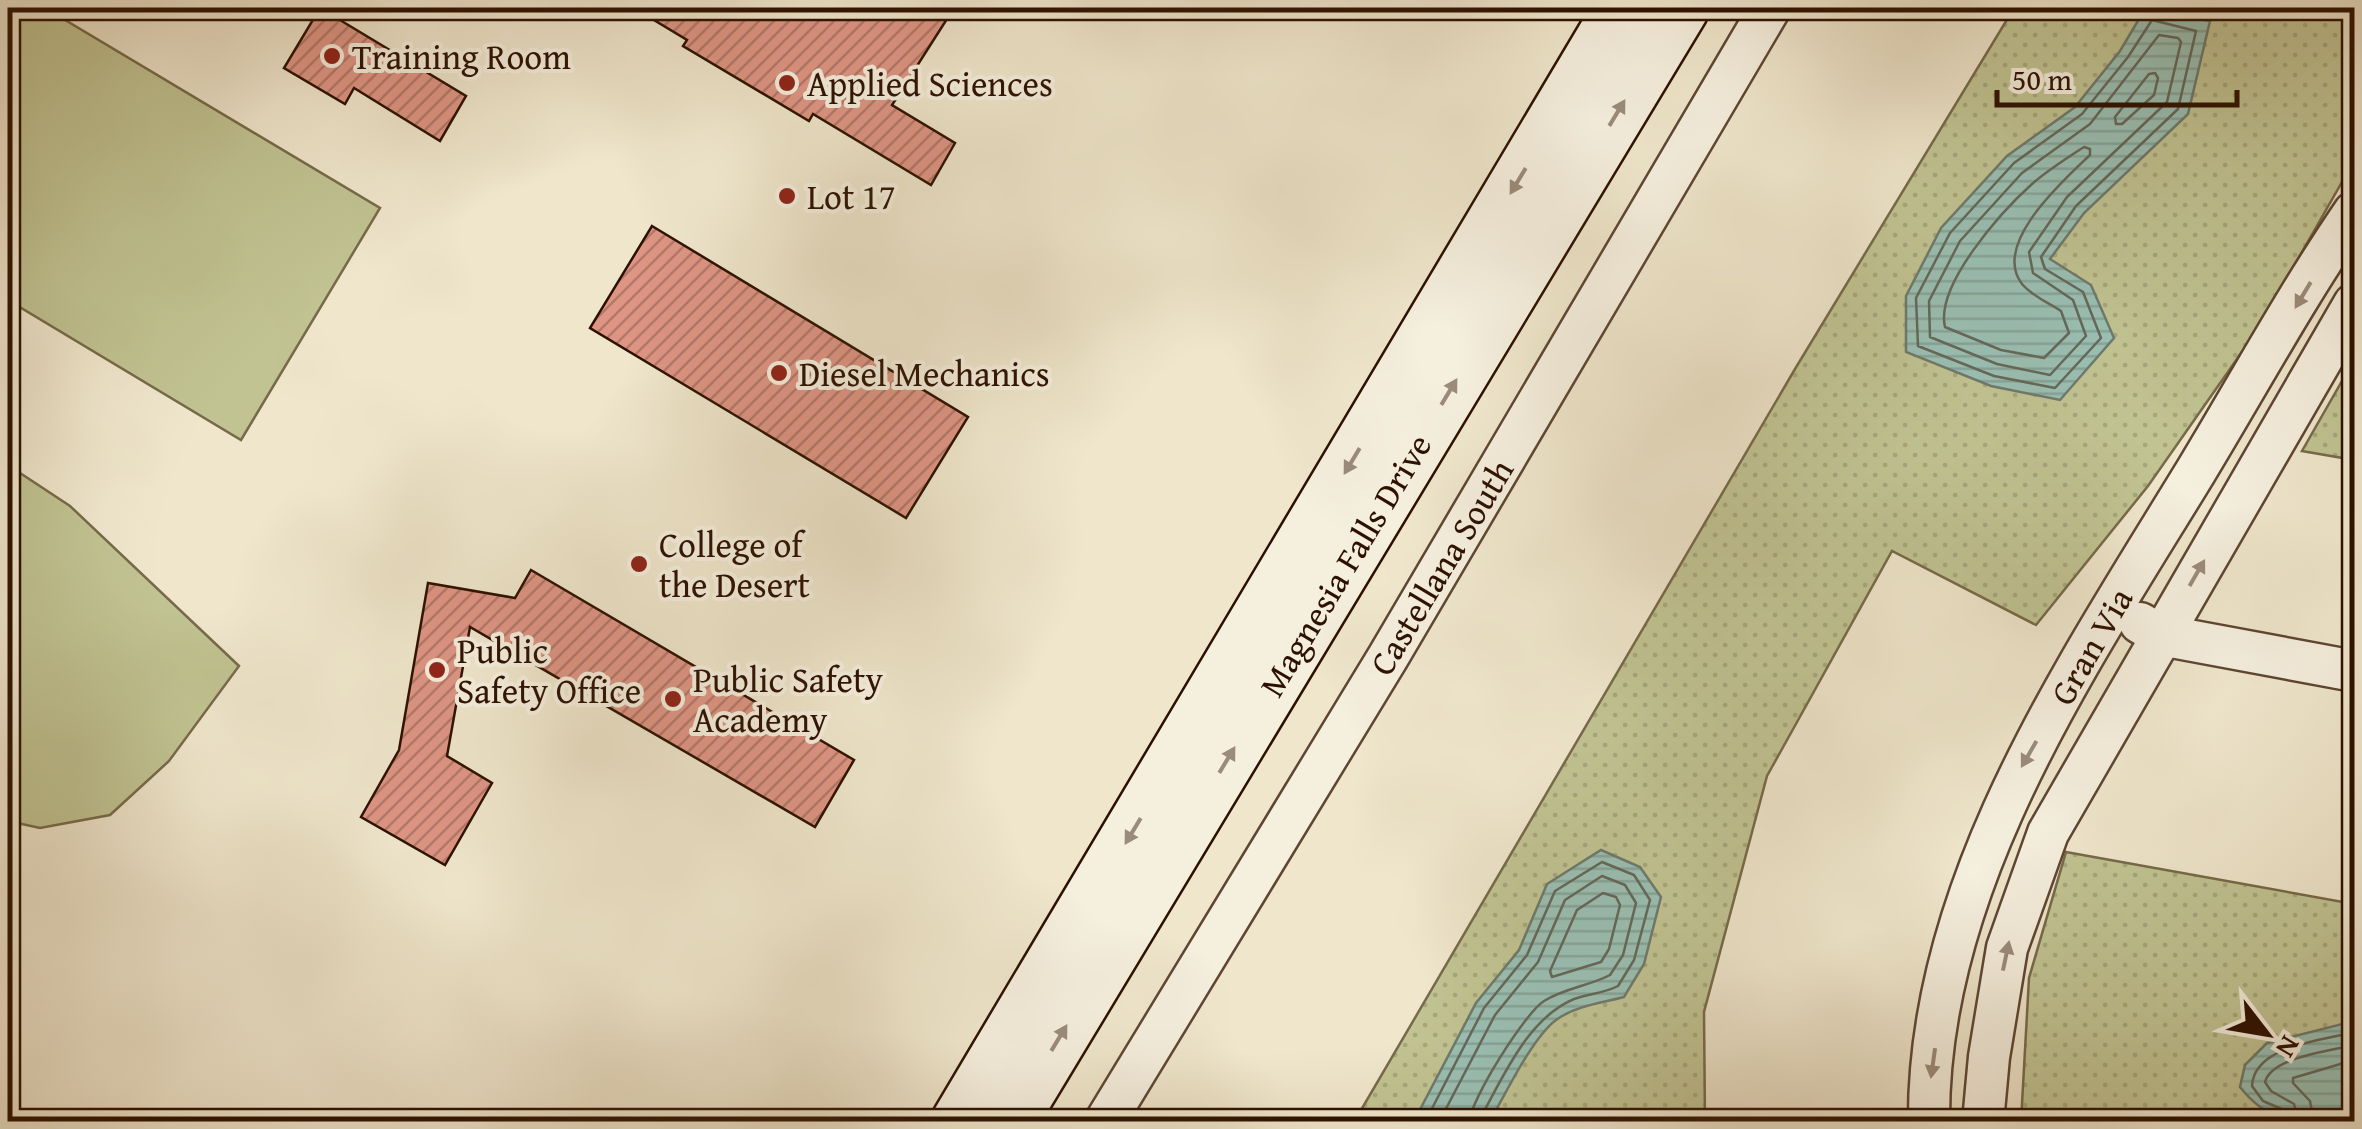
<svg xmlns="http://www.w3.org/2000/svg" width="2362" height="1129" font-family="'Gentium Book Plus',serif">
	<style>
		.grass { fill: url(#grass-dots); stroke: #776a49; stroke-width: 2.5 }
		.garden { fill: #c1c392; stroke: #776a49; stroke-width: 2.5 }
		.water { fill: url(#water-rules); stroke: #6e7a6c; stroke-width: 2.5 }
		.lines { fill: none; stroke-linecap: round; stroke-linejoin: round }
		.shore { stroke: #64685a; stroke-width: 2.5 }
		.building { fill: url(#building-hatch); stroke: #2d1100; stroke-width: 2.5 }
		.street-casing { stroke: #5e4633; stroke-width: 45 }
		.secondary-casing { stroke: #2d1100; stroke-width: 60 }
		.street { stroke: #f5efde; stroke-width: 40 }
		.secondary { stroke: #f5efde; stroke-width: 55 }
		.oneway { fill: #9b8b7a }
		.poi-dot { fill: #8f2418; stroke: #f5efde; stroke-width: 4 }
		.labels { text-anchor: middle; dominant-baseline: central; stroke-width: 8; stroke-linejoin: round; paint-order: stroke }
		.poi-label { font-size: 35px; fill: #2d1100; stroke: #f5efde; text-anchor: start }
		.street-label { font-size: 35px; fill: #2d1100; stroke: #f5efde }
	</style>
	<defs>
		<pattern id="grass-dots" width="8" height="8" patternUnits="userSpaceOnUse" patternTransform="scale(2.5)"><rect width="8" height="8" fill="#c1c392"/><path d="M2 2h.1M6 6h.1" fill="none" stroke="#a6a67c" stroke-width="1.8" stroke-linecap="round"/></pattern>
		<pattern id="water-rules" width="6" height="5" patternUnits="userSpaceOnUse" patternTransform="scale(2.5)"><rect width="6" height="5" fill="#9ac0b4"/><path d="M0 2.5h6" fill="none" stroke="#85a499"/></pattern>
		<pattern id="building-hatch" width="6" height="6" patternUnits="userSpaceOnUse" patternTransform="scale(2.5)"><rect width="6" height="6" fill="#de9584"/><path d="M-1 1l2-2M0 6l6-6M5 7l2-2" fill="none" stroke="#b4786a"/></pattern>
	</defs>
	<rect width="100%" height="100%" fill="#efe6cc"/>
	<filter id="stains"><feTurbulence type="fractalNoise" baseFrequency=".002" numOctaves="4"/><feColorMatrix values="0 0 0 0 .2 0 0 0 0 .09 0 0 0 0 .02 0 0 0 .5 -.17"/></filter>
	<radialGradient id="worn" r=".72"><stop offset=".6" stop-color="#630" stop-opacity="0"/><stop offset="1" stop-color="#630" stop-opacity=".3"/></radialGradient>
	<path class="grass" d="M2014 8H2354V161L2258 329 2148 486 2036 625 1892 551 1767 776 1704 1012 1705 1121 1354 1122 1795 369Z
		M2354 360V460L2302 451Z
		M2066 852 2354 904V1121L2021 1122 2029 978Z"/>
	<path class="garden" d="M8 8H45L380 208 241 440 8 300Z
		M14 469 70 506 239 666 169 761 110 815 40 828 8 821V471Z"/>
	<path class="water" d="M2145 9 2210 21 2188 114 2084 213 2050 259 2091 285 2114 338 2060 400 1991 386 1906 352V296L1941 228 2007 156 2075 107 2120 51Z
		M1601 850 1640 867 1661 897 1644 964 1624 997C1601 1003 1575 1006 1556 1020 1532 1038 1505 1095 1490 1121H1414L1476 1003 1519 950 1547 884Z
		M2354 1021V1121C2304 1122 2273 1129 2240 1087L2245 1065 2267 1043Z"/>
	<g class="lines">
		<path class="shore" d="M2152 20 2196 31 2178 109 2076 206 2041 257 2045 269 2083 292 2101 338 2055 388 1994 376 1918 346 1916 298 1950 233 2014 163 2082 114 2128 57Z
			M2159 35 2178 38 2181 42 2167 102 2067 197 2029 252 2033 273 2073 300 2086 336 2050 375 1997 364 1930 337 1929 301 1960 241 2022 173 2090 124Z
			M2155 73 2158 78 2154 95 2122 124H2116L2115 117 2149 74Z
			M2084 147 2090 149V155C2064 180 1991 244 2022 284 2032 296 2049 303 2061 311L2069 333 2044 358 2001 350 1945 327C1935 285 2002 211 2032 184 2048 170 2067 158 2084 147Z
			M1603 893 1616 897 1620 905 1609 949 1601 962 1552 977 1550 971 1577 910Z
			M1425 1122 1484 1008 1527 955 1555 891 1602 862 1634 875 1650 900 1634 960 1618 986C1605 993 1588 994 1574 999 1529 1018 1505 1073 1483 1113L1482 1122
			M1439 1122 1495 1015 1538 962 1565 900 1602 876 1625 885 1636 903 1623 955 1610 975C1589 986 1565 988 1544 1001 1525 1013 1471 1099 1469 1122
			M2287 1122 2284 1110 2263 1101 2252 1086C2254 1045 2322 1041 2354 1032
			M2299 1122 2294 1104 2271 1091 2265 1082C2272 1057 2330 1051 2354 1045
			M2314 1122 2310 1101 2293 1083V1078L2354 1060"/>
	</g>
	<path class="building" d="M320 8 466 96 440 141 354 88 345 104 284 68Z
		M634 8H954L892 105 955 143 931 185 813 114 809 121 683 46 687 40Z
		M652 226 968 417 906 518 590 328Z
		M531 570 854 760 815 827 470 627 447 756 492 783 445 865 361 817 399 750 428 583 515 598Z"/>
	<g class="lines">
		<defs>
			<path id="street" d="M2140 623 2161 635 2354 671
				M1105 1122 1388 657 1770 8
				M1929 1122C1927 884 2077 666 2196 471 2248 385 2297 295 2354 212
				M1983 1122 1989 1057 2007 948 2048 833 2354 304"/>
			<path id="secondary" d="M959 1122 1622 8
				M1009 1122 1681 8"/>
		</defs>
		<use href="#street" class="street-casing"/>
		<use href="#secondary" class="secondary-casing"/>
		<use href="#street" class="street"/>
		<use href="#secondary" class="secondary"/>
	</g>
	<defs><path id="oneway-solid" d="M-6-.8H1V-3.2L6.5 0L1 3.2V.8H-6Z" transform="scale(2.5)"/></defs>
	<g class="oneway">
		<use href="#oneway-solid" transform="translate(1617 113) rotate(-59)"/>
		<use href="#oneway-solid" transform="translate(1518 181) rotate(121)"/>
		<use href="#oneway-solid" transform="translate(2303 295) rotate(121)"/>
		<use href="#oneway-solid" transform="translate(1449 392) rotate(-59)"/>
		<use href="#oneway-solid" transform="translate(1352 461) rotate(121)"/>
		<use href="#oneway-solid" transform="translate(2197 573) rotate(-60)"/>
		<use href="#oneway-solid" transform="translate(2029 754) rotate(120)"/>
		<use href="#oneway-solid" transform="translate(1227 760) rotate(-59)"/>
		<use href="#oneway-solid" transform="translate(1133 831) rotate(121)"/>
		<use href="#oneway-solid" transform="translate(2006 956) rotate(-78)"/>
		<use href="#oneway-solid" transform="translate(1059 1038) rotate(-59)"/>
		<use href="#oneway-solid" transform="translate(1933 1063) rotate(98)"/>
	</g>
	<g class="poi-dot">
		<circle cx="332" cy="56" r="10"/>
		<circle cx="787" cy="83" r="10"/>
		<circle cx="787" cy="196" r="10"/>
		<circle cx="779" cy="373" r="10"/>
		<circle cx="639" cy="564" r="10"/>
		<circle cx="437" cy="670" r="10"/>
		<circle cx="673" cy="699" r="10"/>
	</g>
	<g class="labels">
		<g class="poi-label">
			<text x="352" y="56">Training Room</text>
			<text x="807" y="83">Applied Sciences</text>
			<text x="807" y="196">Lot 17</text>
			<text x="799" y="373">Diesel Mechanics</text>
			<text x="659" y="544">College of<tspan x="659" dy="40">the Desert</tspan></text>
			<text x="457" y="650">Public<tspan x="457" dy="40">Safety Office</tspan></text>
			<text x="693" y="679">Public Safety<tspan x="693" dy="40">Academy</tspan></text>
		</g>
		<g class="street-label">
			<text transform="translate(1345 565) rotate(-59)">Magnesia Falls Drive</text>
			<text transform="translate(1441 567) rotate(-59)">Castellana South</text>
			<text transform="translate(2091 646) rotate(-60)">Gran Via</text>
		</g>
	</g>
	<rect width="2362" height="1129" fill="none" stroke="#efe6cc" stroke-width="40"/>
	<rect x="10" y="10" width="2342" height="1109" fill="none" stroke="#2d1100" stroke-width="5"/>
	<rect x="20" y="20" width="2322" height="1089" fill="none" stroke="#2d1100" stroke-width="2.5"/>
	<g transform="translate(2267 1034) rotate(121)" stroke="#f5efde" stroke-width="8" paint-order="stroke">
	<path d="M0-8L18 38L0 25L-18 38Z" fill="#2d1100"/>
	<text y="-15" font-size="28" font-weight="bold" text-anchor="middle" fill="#2d1100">N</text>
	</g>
	<path d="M1997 90v15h240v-15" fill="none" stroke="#2d1100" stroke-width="5"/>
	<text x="2012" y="90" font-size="30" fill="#2d1100" stroke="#f5efde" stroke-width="8" paint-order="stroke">50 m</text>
	<rect width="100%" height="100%" filter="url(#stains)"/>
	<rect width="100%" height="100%" fill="url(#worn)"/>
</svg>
